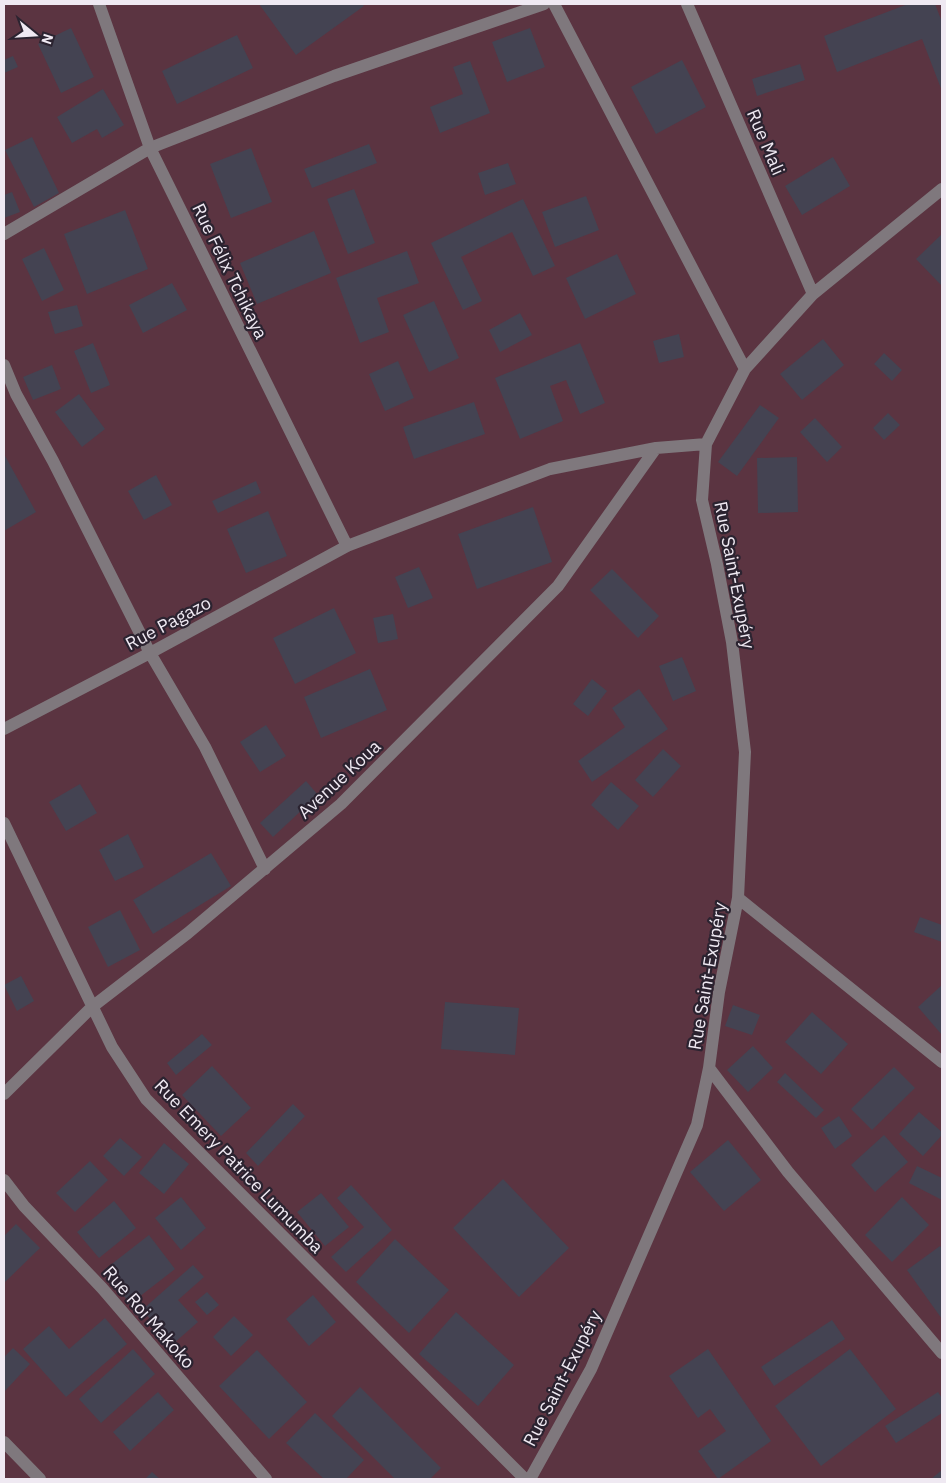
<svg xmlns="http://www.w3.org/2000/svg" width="946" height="1483" font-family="'IBM Plex Sans',sans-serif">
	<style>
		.green { fill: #5b3441 }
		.building { fill: #444352 }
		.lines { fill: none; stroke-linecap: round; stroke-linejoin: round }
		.minor { stroke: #7f787d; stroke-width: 12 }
		.labels { text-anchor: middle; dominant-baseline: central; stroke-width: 4.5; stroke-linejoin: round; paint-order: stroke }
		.street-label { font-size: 18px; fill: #efe9f2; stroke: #2b2330 }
	</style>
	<rect width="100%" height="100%" fill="#352d3a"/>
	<path class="green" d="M4 4H942V1479H4Z"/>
	<path class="building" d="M259 4H362L364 6 296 55Z
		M908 4H935L942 22V91L922 39 837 72 824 36Z
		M71 28 94 77 61 93 38 44Z
		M530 28 545 67 507 82 492 42Z
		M237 35 253 68 177 104 162 71Z
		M13 56 18 67 4 73V60Z
		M682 60 706 107 656 134 631 87Z
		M470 61 490 113 440 133 430 107 463 94 453 67Z
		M800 64 805 80 757 96 752 79Z
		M103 89 124 125 102 138 97 129 72 143 57 117Z
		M32 137 59 193 34 207 5 150Z
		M369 144 377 163 312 188 304 169Z
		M251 148 272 202 231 218 210 164Z
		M833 157 850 186 802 215 785 186Z
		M508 163 516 184 485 195 478 173Z
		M354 189 375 243 348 254 327 199Z
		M12 192 20 212 4 218V195Z
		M586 196 599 230 555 247 542 212Z
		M523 199 555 266 533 276 512 232 461 257 482 301 463 310 431 243Z
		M125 210 148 269 87 294 64 234Z
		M314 231 331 273 257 304 240 263Z
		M942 234V286L916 259Z
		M44 248 64 290 42 301 22 259Z
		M407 251 419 283 377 298 389 332 360 343 336 278Z
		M617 254 636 294 585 319 566 278Z
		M172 283 187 310 143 333 129 305Z
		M434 301 459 358 429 372 403 315Z
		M77 305 83 326 55 334 48 312Z
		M520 313 532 335 500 352 489 330Z
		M679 334 684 357 659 363 653 341Z
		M823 339 844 365 802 400 780 374Z
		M93 343 110 385 91 393 74 351Z
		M580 343 605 403 580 414 566 380 550 386 563 421 520 439 495 378Z
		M884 353 902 370 892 381 874 364Z
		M398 361 414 398 385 411 369 374Z
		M52 365 61 389 33 400 23 377Z
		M79 394 105 429 82 447 55 412Z
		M474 402 485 434 414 459 403 427Z
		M760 405 779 418 737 476 718 462Z
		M888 413 900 425 884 440 873 428Z
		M815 418 842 447 827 462 800 432Z
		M4 454 36 512 4 531Z
		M797 457 798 512 758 513 757 458Z
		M156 475 172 505 144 520 128 491Z
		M256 481 261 493 218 513 212 501Z
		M533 507 552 562 477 589 458 534Z
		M268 511 287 556 246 573 227 529Z
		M419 567 433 598 408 608 395 577Z
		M612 569 659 616 638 638 590 590Z
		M334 608 356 653 295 684 273 638Z
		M393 614 398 639 378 643 373 618Z
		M682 657 696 691 673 701 659 666Z
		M370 669 387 710 321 738 304 697Z
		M592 679 607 691 588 716 573 704Z
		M639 689 668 729 592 782 578 761 625 727 612 708Z
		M266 725 286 756 260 772 240 742Z
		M663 749 681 766 653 797 635 780Z
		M306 781 318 795 273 837 260 823Z
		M611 782 639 806 618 830 591 805Z
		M80 784 97 813 66 831 49 802Z
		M128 834 144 867 115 881 99 850Z
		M211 853 231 886 153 934 133 900Z
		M120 910 140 950 108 967 88 927Z
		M920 917 942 925V942L914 932Z
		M21 976 34 1001 17 1011 4 985Z
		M942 985V1035L918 1007Z
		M445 1002 519 1008 515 1055 441 1049Z
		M733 1005 760 1015 752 1035 725 1026Z
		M812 1012 848 1044 821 1074 785 1042Z
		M202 1034 212 1045 176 1075 167 1063Z
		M753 1046 773 1068 748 1092 727 1070Z
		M212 1066 251 1108 221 1136 182 1095Z
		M894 1067 915 1088 872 1130 851 1109Z
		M785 1073 824 1110 816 1118 777 1082Z
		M293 1104 305 1116 258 1166 246 1153Z
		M919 1112 942 1132V1135L923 1156 899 1134Z
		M839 1116 852 1136 835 1149 821 1128Z
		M884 1135 908 1162 875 1192 851 1165Z
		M120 1138 142 1157 124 1176 103 1156Z
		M728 1140 761 1180 724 1211 690 1172Z
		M164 1143 189 1164 164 1194 139 1173Z
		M90 1161 108 1180 75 1212 56 1193Z
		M917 1166 942 1178V1200L909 1183Z
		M503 1179 569 1248 519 1297 453 1228Z
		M351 1185 392 1230 346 1272 331 1257 364 1227 337 1198Z
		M321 1193 349 1227 325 1246 297 1212Z
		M181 1197 206 1228 181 1250 155 1218Z
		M902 1197 929 1225 892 1262 865 1235Z
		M114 1201 136 1228 99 1258 77 1232Z
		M16 1224 40 1248 4 1283V1236Z
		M149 1235 175 1269 130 1304 104 1270Z
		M395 1239 449 1290 409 1333 356 1282Z
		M940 1246 942 1249V1319L907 1270Z
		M193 1265 204 1277 178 1300 198 1322 173 1344 142 1310Z
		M207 1292 219 1305 207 1315 195 1302Z
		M313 1295 336 1322 309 1346 286 1319Z
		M456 1312 514 1365 478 1406 419 1354Z
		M234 1316 253 1335 231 1356 213 1337Z
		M105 1318 127 1344 66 1397 23 1349 49 1326 69 1349Z
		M832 1320 845 1339 774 1386 761 1367Z
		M13 1348 30 1364 4 1392V1357Z
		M133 1349 155 1374 101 1423 79 1399Z
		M708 1349 771 1441 718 1479 698 1451 726 1431 710 1409 698 1418 669 1376Z
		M850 1349 896 1409 821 1466 775 1406Z
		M257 1350 307 1402 269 1439 219 1386Z
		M360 1387 441 1468 430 1479H395L332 1416Z
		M158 1392 174 1410 130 1451 113 1432Z
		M938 1392 942 1398V1413L896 1443 885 1426Z
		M315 1413 364 1460 346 1479H324L286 1443Z
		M942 1470V1479H931Z
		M152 1472 160 1479H145Z"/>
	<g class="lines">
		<path class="minor" d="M99 4 150 148 347 546
			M554 4 745 369
			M687 4 813 294
			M4 234 150 148 334 76 544 4
			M4 365 16 394 53 461 150 653 205 747 265 869
			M4 729 150 653 347 546 550 469 656 448 706 444
			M4 823 112 1047 146 1099 525 1479
			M738 898 942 1062
			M709 1068 788 1172 942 1353
			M4 1094 92 1007 188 933 341 804 558 586 656 448
			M4 1180 24 1206 102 1288 266 1479
			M4 1442 40 1479
			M530 1479 591 1369 697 1125 709 1068 719 992 738 898 745 752 732 642 717 564 702 500 706 444 745 369 813 294 942 189"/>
	</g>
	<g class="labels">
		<g class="street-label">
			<text transform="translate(766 142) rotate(67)">Rue Mali</text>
			<text transform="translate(230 271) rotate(64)">Rue Félix Tchikaya</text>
			<text transform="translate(735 575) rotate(79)">Rue Saint-Exupéry</text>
			<text transform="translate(168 623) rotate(-28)">Rue Pagazo</text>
			<text transform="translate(339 779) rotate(-43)">Avenue Koua</text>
			<text transform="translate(707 976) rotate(-80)">Rue Saint-Exupéry</text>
			<text transform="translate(239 1166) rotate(46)">Rue Emery Patrice Lumumba</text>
			<text transform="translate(149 1317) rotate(49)">Rue Roi Makoko</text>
			<text transform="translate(562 1378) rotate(-63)">Rue Saint-Exupéry</text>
		</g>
	</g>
	<rect width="946" height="1483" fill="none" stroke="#efe9f2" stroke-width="10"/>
	<g transform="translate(35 35) rotate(108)" stroke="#2b2330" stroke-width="4" paint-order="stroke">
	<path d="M0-4L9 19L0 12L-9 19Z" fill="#efe9f2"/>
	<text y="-8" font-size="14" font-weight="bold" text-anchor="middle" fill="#efe9f2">N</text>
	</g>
</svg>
